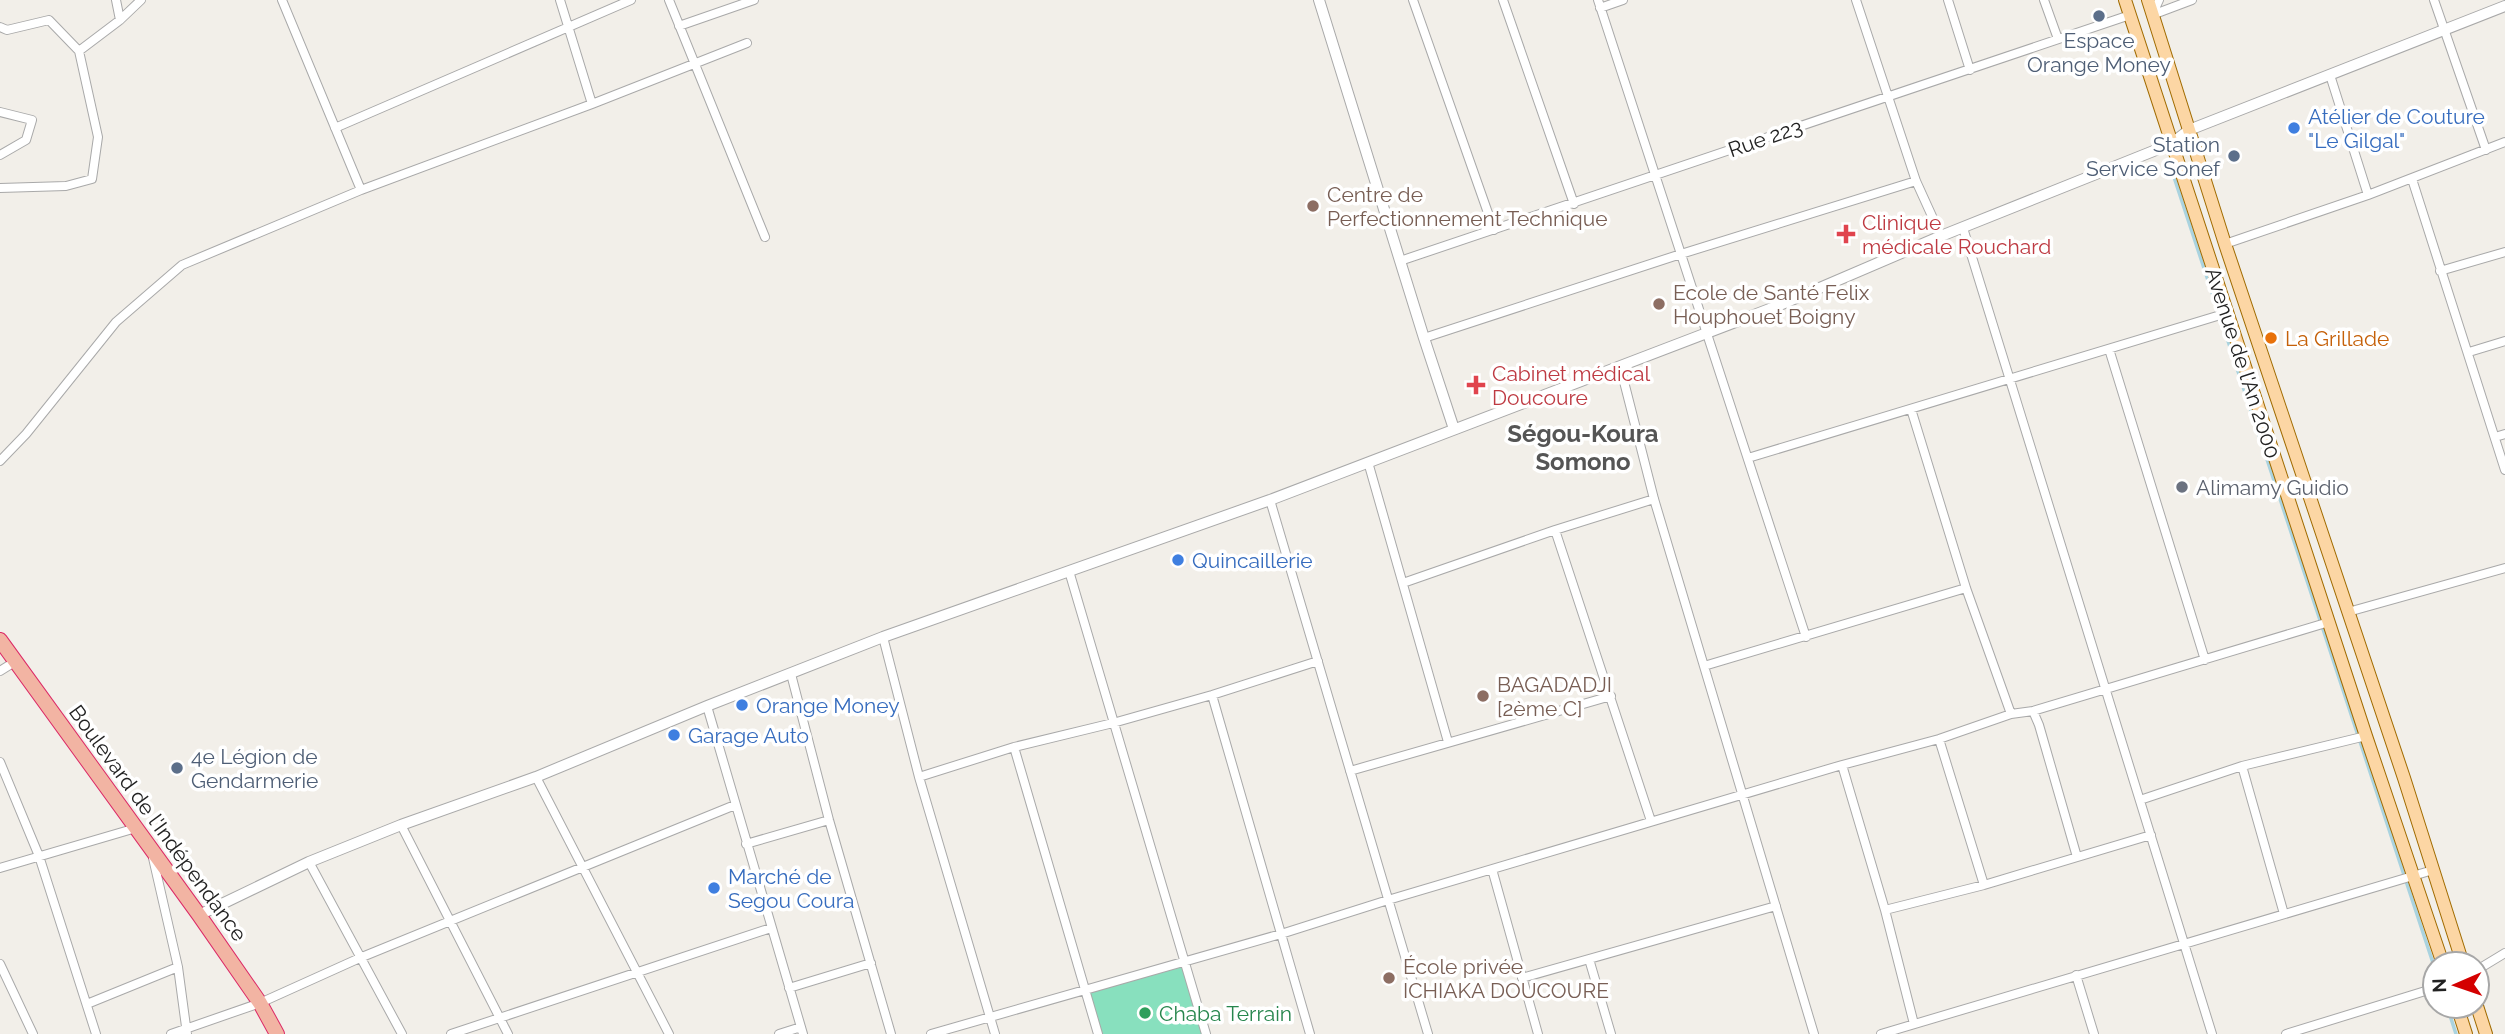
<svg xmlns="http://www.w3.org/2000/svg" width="2505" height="1034" font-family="Raleway,sans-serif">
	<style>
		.pitch { fill: #88e0be }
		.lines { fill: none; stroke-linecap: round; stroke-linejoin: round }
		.stream { stroke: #aad3df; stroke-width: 3.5 }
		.minor-casing { stroke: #a9a9a9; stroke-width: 10 }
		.tertiary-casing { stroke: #a9a9a9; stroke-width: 12 }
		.primary-casing { stroke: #a06b00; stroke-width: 14 }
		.trunk-casing { stroke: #dc2a67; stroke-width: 16 }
		.minor { stroke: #fff; stroke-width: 8 }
		.tertiary { stroke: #fff; stroke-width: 10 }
		.primary { stroke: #fcd6a4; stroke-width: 12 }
		.trunk { stroke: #f2b4a3; stroke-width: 14 }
		.service-dot { fill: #5c6f8a; stroke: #fff; stroke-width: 2.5 }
		.shop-dot { fill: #3f7fe0; stroke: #fff; stroke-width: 2.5 }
		.education-dot { fill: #8d6e63; stroke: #fff; stroke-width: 2.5 }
		.health-dot { fill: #e0444e; stroke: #fff; stroke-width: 2.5 }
		.food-dot { fill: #e8710a; stroke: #fff; stroke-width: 2.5 }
		.worship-dot { fill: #6b7280; stroke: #fff; stroke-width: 2.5 }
		.leisure-dot { fill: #2e9e5b; stroke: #fff; stroke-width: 2.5 }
		.labels { text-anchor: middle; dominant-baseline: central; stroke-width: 7; stroke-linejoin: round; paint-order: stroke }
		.service-label { font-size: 21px; fill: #4e5e75; stroke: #fff }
		.shop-label { font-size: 21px; fill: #366cbe; stroke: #fff; text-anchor: start }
		.street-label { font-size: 21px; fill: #222; stroke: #fff }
		.education-label { font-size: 21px; fill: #785e54; stroke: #fff; text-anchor: start }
		.health-label { font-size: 21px; fill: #be3a42; stroke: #fff; text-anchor: start }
		.food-label { font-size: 21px; fill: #c56008; stroke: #fff; text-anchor: start }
		.worship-label { font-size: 21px; fill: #5b616d; stroke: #fff; text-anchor: start }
		.leisure-label { font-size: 21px; fill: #27864d; stroke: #fff; text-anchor: start }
		.quarter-label { font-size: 24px; font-weight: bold; fill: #555; stroke: #fff }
	</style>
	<rect width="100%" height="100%" fill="#f2efe9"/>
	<path class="pitch" d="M1184 962 1206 1034H1098L1085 991Z"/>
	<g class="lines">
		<path class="stream" d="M2171 168 2435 969
			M2447 1006 2456 1034"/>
		<defs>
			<path id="minor" d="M116 0 120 20
				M282 0 361 190
				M560 0 592 104
				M669 0 765 237
				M1413 0 1494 230
				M1503 0 1574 204
				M1598 0 1806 637
				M1856 0 1916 181 1941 236
				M1948 0 1970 70
				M2044 0 2058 39
				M2434 0 2486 150
				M1600 8 1623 0
				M2152 15 2192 0
				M2152 15 2159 0
				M679 26 754 0
				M0 27 7 30 49 20 79 51 120 20 141 0
				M2330 75 2368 195
				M0 112 32 120 26 140 0 155
				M335 128 631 0
				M2412 179 2505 470
				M0 188 66 186 92 179 98 137 79 51
				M1963 228 2212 1034
				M2225 244 2368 195 2505 142
				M1400 261 2130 15
				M2440 271 2505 252
				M1424 338 1681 254 1916 181
				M2109 349 2205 660
				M2469 352 2505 341
				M1620 366 1654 499 1814 1034
				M1911 409 1966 588 2011 714
				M2495 437 2505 434
				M1748 458 2227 313
				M0 461 26 434 116 322 182 265 361 190 592 104 747 43
				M1368 462 1448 742
				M1270 500 1428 1034
				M1555 530 1651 821
				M1069 571 1206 1034
				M1403 583 1555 530 1654 499
				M2348 612 2505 568
				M883 637 919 777 995 1034
				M1704 666 1966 588
				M0 671 16 661
				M791 674 829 820 891 1034
				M1212 695 1310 1034
				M707 706 803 1034
				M2033 711 2039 725 2077 857
				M1939 739 1984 885
				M1014 747 1098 1034
				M0 762 39 856 96 1034
				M1842 765 1885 910 1914 1024
				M2242 766 2284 914
				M1350 771 1611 696
				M536 777 669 1034
				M919 777 1014 747 1113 723 1212 695 1318 661
				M2140 800 2242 766 2366 736
				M401 825 508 1034
				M746 844 829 820
				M153 858 178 967 187 1034
				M309 862 402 1034
				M0 868 136 828
				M1492 869 1538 1034
				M1885 910 1984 885 2151 835
				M1589 959 1611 1034
				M0 964 33 1034
				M2477 970 2505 953
				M2076 975 2094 1034
				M1522 978 1776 906
				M789 988 871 963
				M87 1004 178 967
				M171 1034 260 1003 362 957 735 805
				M451 1034 771 928
				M779 1034 801 1027
				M931 1034 1281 934 1388 900 1842 765 1939 739 2011 714 2033 711 2329 622
				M1881 1034 2433 870
				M2286 1034 2435 988"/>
			<path id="tertiary" d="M1319 0 1424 338 1454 429
				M199 915 309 862 401 825 536 777 707 706 883 637 1270 500 1780 305 1941 236 2171 144 2189 130 2505 6"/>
			<path id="primary" d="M2125 0 2366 736 2443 964
				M2148 0 2225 244 2404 778 2463 964
				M2457 1006 2466 1034
				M2477 1006 2486 1034"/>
			<path id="trunk" d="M0 640 199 915 260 1003 277 1034"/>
		</defs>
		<use href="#minor" class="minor-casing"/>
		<use href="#tertiary" class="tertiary-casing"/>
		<use href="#primary" class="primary-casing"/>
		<use href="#trunk" class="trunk-casing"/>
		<use href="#minor" class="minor"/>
		<use href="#tertiary" class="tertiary"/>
		<use href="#primary" class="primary"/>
		<use href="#trunk" class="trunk"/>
	</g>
	<g class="service-dot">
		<circle cx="2099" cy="16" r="7"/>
		<circle cx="2234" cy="156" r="7"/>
		<circle cx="177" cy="768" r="7"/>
	</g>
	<g class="shop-dot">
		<circle cx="2294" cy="128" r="7"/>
		<circle cx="1178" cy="560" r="7"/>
		<circle cx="742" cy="705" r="7"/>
		<circle cx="674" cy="735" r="7"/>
		<circle cx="714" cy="888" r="7"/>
	</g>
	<g class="education-dot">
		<circle cx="1313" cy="206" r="7"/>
		<circle cx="1659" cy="304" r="7"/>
		<circle cx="1483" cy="696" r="7"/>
		<circle cx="1389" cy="978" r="7"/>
	</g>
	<g class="health-dot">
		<path d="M1842.5 223.5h7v7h7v7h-7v7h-7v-7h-7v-7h7z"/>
		<path d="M1472.5 374.5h7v7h7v7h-7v7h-7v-7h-7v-7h7z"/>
	</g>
	<circle class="food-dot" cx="2271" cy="338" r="7"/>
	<circle class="worship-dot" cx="2182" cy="487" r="7"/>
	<circle class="leisure-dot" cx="1145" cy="1013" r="7"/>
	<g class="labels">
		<g class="service-label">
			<text x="2099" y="40">Espace<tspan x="2099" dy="24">Orange Money</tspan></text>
			<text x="2220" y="144" text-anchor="end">Station<tspan x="2220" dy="24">Service Sonef</tspan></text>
			<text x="191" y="756" text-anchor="start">4e Légion de<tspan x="191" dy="24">Gendarmerie</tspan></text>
		</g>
		<g class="shop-label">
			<text x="2308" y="116">Atélier de Couture<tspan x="2308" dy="24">"Le Gilgal"</tspan></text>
			<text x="1192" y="560">Quincaillerie</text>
			<text x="756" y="705">Orange Money</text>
			<text x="688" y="735">Garage Auto</text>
			<text x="728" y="876">Marché de<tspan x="728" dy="24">Segou Coura</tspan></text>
		</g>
		<g class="street-label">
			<text transform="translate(1765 138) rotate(-19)">Rue 223</text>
			<text transform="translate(2243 363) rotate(72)">Avenue de l'An 2000</text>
			<text transform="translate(158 823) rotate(54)">Boulevard de l'Indépendance</text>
		</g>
		<g class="education-label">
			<text x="1327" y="194">Centre de<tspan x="1327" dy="24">Perfectionnement Technique</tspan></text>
			<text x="1673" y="292">Ecole de Santé Felix<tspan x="1673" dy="24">Houphouet Boigny</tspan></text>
			<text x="1497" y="684">BAGADADJI<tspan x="1497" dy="24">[2ème C]</tspan></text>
			<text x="1403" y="966">École privée<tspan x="1403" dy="24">ICHIAKA DOUCOURE</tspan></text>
		</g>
		<g class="health-label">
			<text x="1862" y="222">Clinique<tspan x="1862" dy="24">médicale Rouchard</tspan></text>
			<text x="1492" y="373">Cabinet médical<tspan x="1492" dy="24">Doucoure</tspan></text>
		</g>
		<g class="food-label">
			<text x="2285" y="338">La Grillade</text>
		</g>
		<g class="worship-label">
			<text x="2196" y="487">Alimamy Guidio</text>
		</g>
		<g class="leisure-label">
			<text x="1159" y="1013">Chaba Terrain</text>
		</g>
		<g class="quarter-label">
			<text x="1583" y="433">Ségou-Koura<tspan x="1583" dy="28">Somono</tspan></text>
		</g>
	</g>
	<g transform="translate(2456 985) rotate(268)"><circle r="33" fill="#ffffff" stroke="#a7a7a7" stroke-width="2"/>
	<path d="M0-5L12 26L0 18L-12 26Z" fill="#d40000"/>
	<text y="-10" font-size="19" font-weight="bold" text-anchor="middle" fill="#222222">N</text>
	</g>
</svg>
